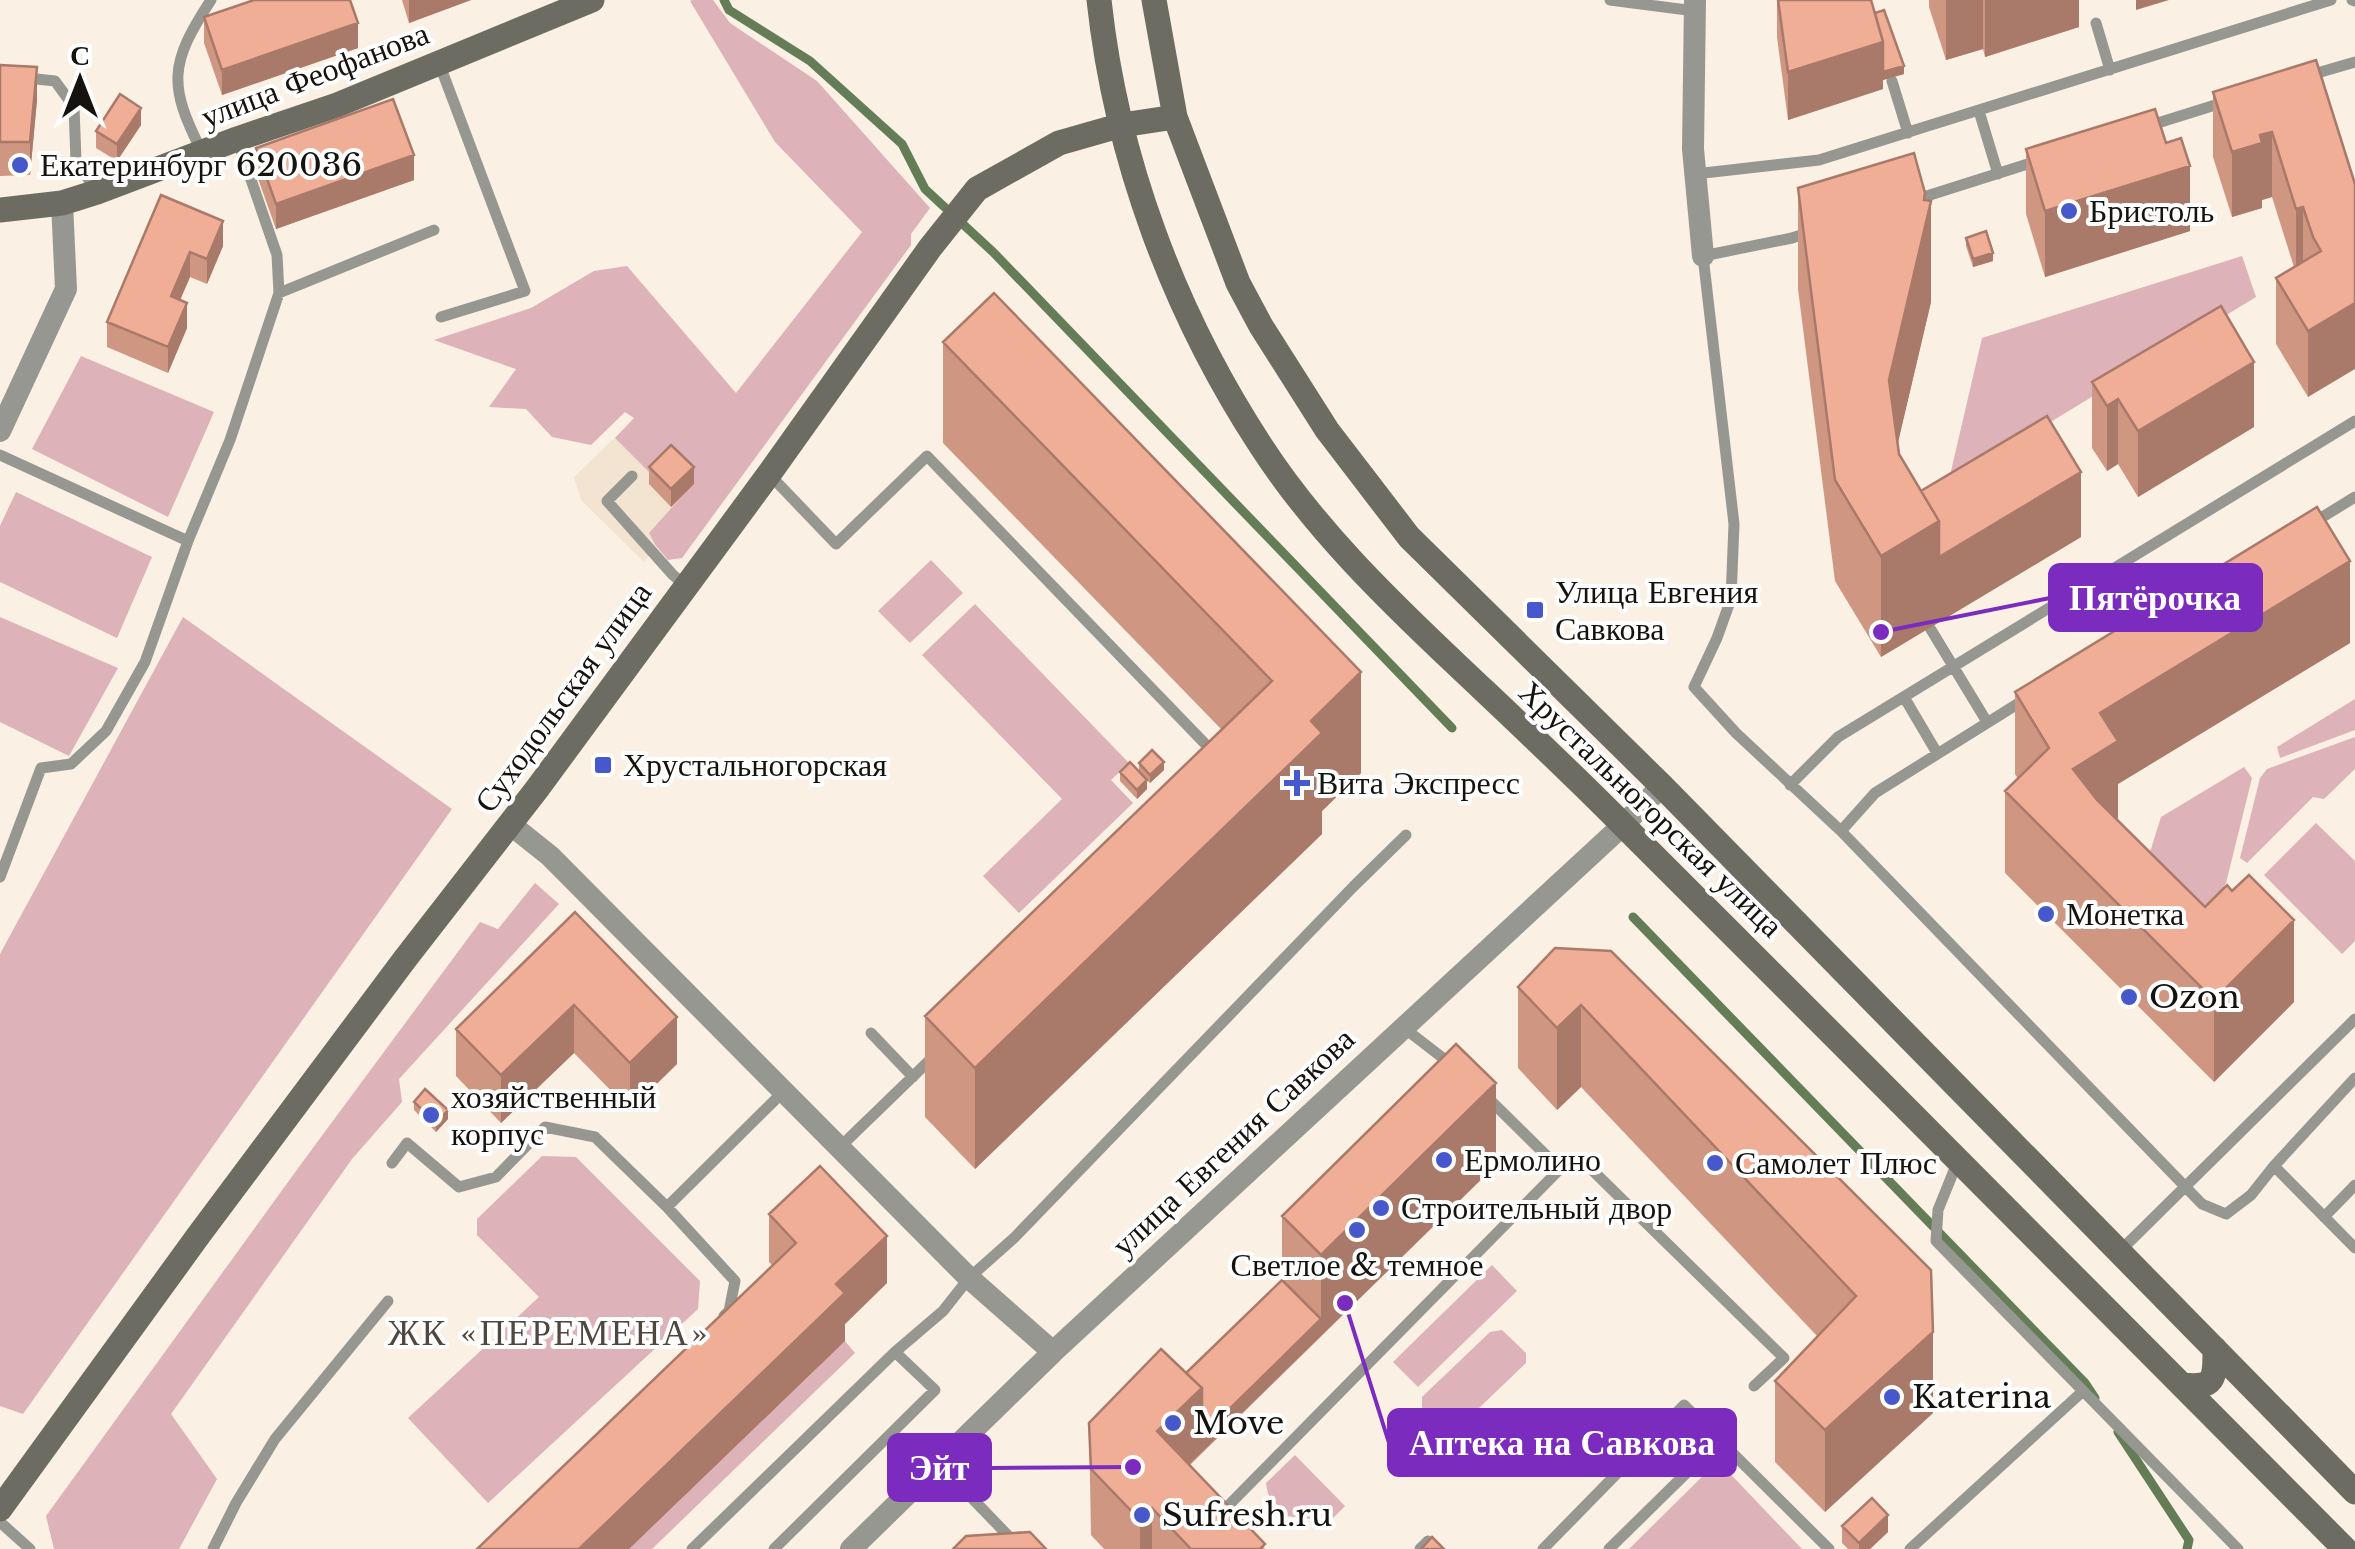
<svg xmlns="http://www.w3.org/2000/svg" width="2355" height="1549" font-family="'Libre Baskerville',serif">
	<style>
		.built { fill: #f3e4d2 }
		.green { fill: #ddb2b9 }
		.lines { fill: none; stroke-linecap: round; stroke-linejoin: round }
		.stream { stroke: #647d56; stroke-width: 9 }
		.lane { stroke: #979791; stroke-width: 11 }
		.street { stroke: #979791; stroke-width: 22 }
		.secondary { stroke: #6c6c63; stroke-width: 25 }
		.wall { fill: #cf9682 }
		.shaded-wall { fill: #a97a6a }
		.building { fill: #f1ae97; stroke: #a97a6a; stroke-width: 2.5 }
		.poi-dot { fill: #4758cd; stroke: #fff; stroke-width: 4 }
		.labels { text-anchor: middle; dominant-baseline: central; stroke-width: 8; stroke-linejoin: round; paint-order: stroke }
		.street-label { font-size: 32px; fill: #16130f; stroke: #fff }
		.poi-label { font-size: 32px; fill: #16130f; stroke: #fff; text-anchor: start }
		.neighbourhood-label { font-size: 35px; letter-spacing: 2.5px; fill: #4f473d; stroke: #fff }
		.leader { fill: none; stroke: #7b2cbf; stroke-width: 4 }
		.callout-dot { fill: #7b2cbf; stroke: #fff; stroke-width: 4 }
		.callout { fill: #7b2cbf; stroke: #7b2cbf; stroke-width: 4 }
		.callout-label { font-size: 35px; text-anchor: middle; font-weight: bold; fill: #fff }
	</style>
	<rect width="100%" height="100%" fill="#fbf0e4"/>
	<path class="built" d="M677 378 737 445 644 562 581 500 574 477Z"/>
	<path class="green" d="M692 0H713L730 23 817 81 930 208 911 234V245L682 558 668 560 656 546 649 533 693 484 655 478 615 438 634 418 625 412 591 445 552 437 526 409 489 407 516 369 434 340 531 308 594 271 627 266 736 393 862 232 775 142 690 1Z
		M2242 256 2256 297 1955 480 1951 471 1982 338Z
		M81 356 214 412 168 517 32 449Z
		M16 492 152 557 117 638 0 582V526Z
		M931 560 963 593 910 643 878 611Z
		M975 604 1129 763 1111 780 1133 803 1019 913 983 876 1062 799 922 655Z
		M0 617 118 668 69 756 0 722Z
		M183 617 452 809 23 1414 0 1406V954Z
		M2355 699V730L2280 758 2277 747Z
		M2355 737V769L2324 799 2313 797 2247 863 2240 858 2260 778 2267 769Z
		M2244 767 2252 778 2226 883 2206 912 2163 889 2150 852 2161 817Z
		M2316 823 2355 861V941L2342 954 2264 875Z
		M535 883 559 904 399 1079 402 1102 352 1159 171 1414 217 1479 179 1549H54L46 1516 304 1160 480 922 498 929Z
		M542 1156 576 1157 700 1281 698 1309 488 1503 408 1418 539 1297 477 1235V1219Z
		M1492 1265 1517 1291 1418 1387 1393 1362Z
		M1502 1330 1526 1353V1363L1455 1431 1445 1430 1422 1407V1397L1490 1332Z
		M845 1341 855 1353 652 1549H629Z
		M1295 1455 1345 1506 1330 1521 1286 1516 1268 1494 1266 1483Z
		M1718 1461 1802 1549H1629Z"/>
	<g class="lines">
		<path class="stream" d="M724 0 729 10 810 61 902 144 925 189 993 252 1452 728
			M1633 917 2085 1383 2095 1398
			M2118 1432 2189 1540 2187 1549"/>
		<path class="lane" d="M1610 0 1695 11
			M2352 0 2355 1
			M2096 23 2110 70
			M439 63 525 291 441 317
			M0 75 55 81 74 107 76 161 97 192
			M2307 76 2355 62
			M1892 81 1908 133
			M1979 111 1998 174
			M2145 127 2228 101
			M237 139 277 255 279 293
			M202 152C168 85 169 64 211 0
			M1695 174 1819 160 2331 0
			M1911 201 2037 161
			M1813 231 1792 238 1703 256 1734 524 1731 599 1717 638 1694 687 1736 733 1841 831 2202 1204 2226 1214 2251 1195 2274 1166
			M0 455 188 541
			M769 474 836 544 927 456 1214 753
			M632 476 607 501 673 575 685 585
			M2311 524 2355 497
			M1930 628 1987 722
			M1904 697 1937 753
			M1790 785 1838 737 2355 421
			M1841 831 1875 793 2027 698
			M0 877 41 768 71 764 106 731 145 662 188 541 230 440 279 293 434 230
			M1404 1028 1452 1065
			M871 1033 913 1077
			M2355 1078 2274 1166 2355 1248
			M1488 1098 1560 1169
			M839 1148 933 1057
			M392 1163 407 1143 459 1187 496 1177 545 1127 595 1137 667 1207 735 1281 729 1311 724 1316
			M1957 1163 1938 1210 1936 1241 2238 1549
			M667 1207 783 1092
			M2324 1217 2355 1185
			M2120 1251 2355 1019
			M939 1464 1021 1549
			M1219 1515 1560 1169 1587 1165 1784 1358 1754 1386
			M0 1522 30 1549
			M213 1549 236 1503 275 1439 388 1301
			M692 1549 895 1352 943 1311 969 1278 1015 1237 1354 886 1406 835
			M774 1549 935 1390 895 1352
			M1420 1549 1428 1541 1436 1549
			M1543 1549 1684 1405 1829 1549
			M1609 1549 1719 1441
			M1910 1549 2082 1392"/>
		<path class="street" d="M1695 0 1693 149 1703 256
			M0 431 66 289 62 203
			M510 824 550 856 969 1278 1053 1352
			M851 1549 1053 1352 1623 825 1662 786"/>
		<path class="secondary" d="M1099 0C1116 158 1174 313 1261 446 1315 529 1386 598 1457 665 1514 719 1571 772 1626 828 1866 1068 2106 1307 2345 1549
			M1154 0 1175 117 1238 283 1261 326 1327 430 1409 537 1662 786 2355 1492
			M0 210 62 203 97 192 237 139 337 105 592 0
			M2183 1385C2216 1389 2215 1377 2215 1349
			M0 1509 198 1236 405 959 537 789 769 474 930 248 977 189 1059 143 1122 125 1175 117"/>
	</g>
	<path class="wall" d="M402 0H471L409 23Z
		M1777 0H1871L1875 13 1904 74 1883 80V89L1788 120 1777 37Z
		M1929 0H2079V27L1985 57 1983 49 1946 60 1929 7Z
		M204 17 358 48 222 95 204 43Z
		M0 65 37 100 30 175 0 176Z
		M2213 92 2355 184 2308 397 2276 344V278L2294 267 2272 197 2262 200V208L2232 217 2213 157Z
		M141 125 117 161 96 148V131Z
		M256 148 414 180 276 229 256 173Z
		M2026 149 2190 231 2045 277 2026 214Z
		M1798 188 1925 200 1931 302 1897 445 1899 454 1921 491 2081 537 1881 657 1835 581 1798 289Z
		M161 195 223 246 207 284 190 277 180 300 187 328 168 373 107 347V322Z
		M1966 238 1993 261 1973 267 1966 246Z
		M943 342 1361 773 1322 811V834L975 1169 925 1117V1016L1222 730 943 443Z
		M2092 382 2254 427 2138 497 2118 464 2107 471 2092 448Z
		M649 467 694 484 671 507 649 484Z
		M2350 643 2118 784V820L2294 1002 2214 1082 2005 873V791L2018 779 2015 774V692Z
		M1139 763 1164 770 1150 783 1147 780V789L1137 799 1120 781V772L1139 771Z
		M575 912 677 1064 630 1110 574 1053 501 1123 456 1076V1029Z
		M1555 948 1931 1270 1933 1413 1825 1512 1775 1462V1381L1817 1336 1581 1087 1557 1110 1518 1068V987Z
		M414 1102 448 1119 436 1132 414 1110Z
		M1496 1165 1190 1465 1265 1549H1104L1091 1535 1089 1423 1186 1373 1282 1280V1216Z
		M769 1214 887 1283 845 1324V1341L629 1549H477L772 1265 769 1262Z
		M1842 1526 1888 1532 1870 1549H1848L1842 1543Z"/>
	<path class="shaded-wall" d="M409 0H471L409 23Z
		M1946 0H1983V49L1946 60Z
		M1985 0H2079V27L1985 57Z
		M2136 0H2169L2136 10Z
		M358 23V48L222 95V70Z
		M1883 42 1904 66V74L1883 80V89L1788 120V72Z
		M37 67V100L30 175V142Z
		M141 108V125L117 161V144Z
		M2272 132V197L2262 200V208L2232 217V152L2260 135Z
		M414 155V180L276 229V204Z
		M2190 166V231L2045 277V211Z
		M1925 193V225L1931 201V302L1889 481V380Z
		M2303 207V272L2296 274V209Z
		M223 221V246L207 284V259Z
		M190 252V277L171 321V296Z
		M1993 253V261L1973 267V259Z
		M187 303V328L168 373V347Z
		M2355 303V369L2308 397V331Z
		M2254 362V427L2138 497V431Z
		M2118 399V464L2107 471V406Z
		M694 467V484L671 507V489Z
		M2081 472V537L1881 657V556L1939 521Z
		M2350 561V643L2118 784V823L2073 850V769L2100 713Z
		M1361 672V773L1322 811V834L975 1169V1068L1311 721Z
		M1164 762V770L1150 783V775Z
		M1147 780V789L1137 799V790Z
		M2294 920V1002L2214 1082V1000Z
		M574 1005V1053L501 1123V1075Z
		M1581 1005V1087L1557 1110V1028Z
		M677 1017V1064L630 1110V1063Z
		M1496 1083V1165L1157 1496V1431L1202 1388 1321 1319V1255Z
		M448 1110V1119L436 1132V1123Z
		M887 1236V1283L845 1324V1341L629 1549H579L836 1284Z
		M1933 1332V1413L1825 1512V1430Z
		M1152 1508V1549H1140V1520Z
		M1888 1515V1532L1870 1549H1859V1543Z"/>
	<path class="building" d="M254 0H350L358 23 222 70 204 17Z
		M1778 0H1871L1883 42 1788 72Z
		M1884 10 1904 66 1883 72V42L1875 13Z
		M2316 60 2355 184V303L2308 331 2276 278 2321 251 2313 237 2303 207 2296 209 2272 132 2260 135 2262 143 2232 152 2213 92Z
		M0 65 37 67 30 142H0Z
		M120 94 141 108 117 144 96 131Z
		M393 99 414 155 276 204 256 148Z
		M2155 109 2166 143 2181 138 2190 166 2045 211 2026 149Z
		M1914 153 1925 193 1924 200 1931 201 1889 380 1899 454 1939 521 1881 556 1835 480 1798 188Z
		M161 195 223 221 207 259 190 252 171 296 187 303 168 347 107 322Z
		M1986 231 1993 253 1973 259 1966 238Z
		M994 293 1361 672 1311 721 1322 733 975 1068 925 1016 1272 681 943 342Z
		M2221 306 2254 362 2138 431 2118 399 2107 406 2092 382Z
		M2047 416 2081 472 1939 557V521L1921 491Z
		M671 445 694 467 671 489 649 467Z
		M2317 507 2350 561 2100 713 2118 741 2073 769 2097 800 2205 907 2227 885 2232 891 2249 875 2294 920 2214 1000 2005 791 2049 748 2015 692Z
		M1152 750 1164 762 1150 775 1139 763Z
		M1130 762 1147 780 1137 790 1120 772Z
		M575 912 677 1017 630 1063 574 1005 501 1075 456 1029Z
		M1555 948 1611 951 1931 1270 1933 1332 1825 1430 1775 1381 1856 1296 1581 1005 1557 1028 1518 987Z
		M1456 1044 1496 1083 1321 1255 1282 1216Z
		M425 1089 448 1110 436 1123 414 1102Z
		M820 1166 887 1236 836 1284 845 1293 579 1549H477L796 1243 769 1214Z
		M1282 1280 1321 1319 1202 1436V1388L1186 1373Z
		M1161 1349 1202 1388 1157 1431 1265 1544 1260 1549H1191L1152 1508 1140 1520 1091 1469 1089 1423Z
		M1872 1498 1888 1515 1859 1543 1842 1526Z
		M1030 1532 1046 1549H953L966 1536Z
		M1432 1537 1444 1549H1421Z"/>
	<g class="poi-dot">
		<circle cx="20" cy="165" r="10"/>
		<circle cx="2069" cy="211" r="10"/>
		<rect x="1525" y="600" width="20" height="20" rx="5"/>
		<rect x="593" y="755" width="20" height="20" rx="5"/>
		<path d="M1292 768h10v10h10v10h-10v10h-10v-10h-10v-10h10z"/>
		<circle cx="2046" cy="914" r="10"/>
		<circle cx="2129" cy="997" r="10"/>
		<circle cx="431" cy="1115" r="10"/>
		<circle cx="1444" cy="1160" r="10"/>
		<circle cx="1715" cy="1163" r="10"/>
		<circle cx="1381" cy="1208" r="10"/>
		<circle cx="1357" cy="1230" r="10"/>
		<circle cx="1892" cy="1397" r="10"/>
		<circle cx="1173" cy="1423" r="10"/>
		<circle cx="1142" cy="1515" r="10"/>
	</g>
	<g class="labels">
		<g class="street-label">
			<text transform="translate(315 75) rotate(-21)">улица Феофанова</text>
			<text transform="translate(563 697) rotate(-54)">Суходольская улица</text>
			<text transform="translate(1651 809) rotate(44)">Хрустальногорская улица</text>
			<text transform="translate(1233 1142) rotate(-43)">улица Евгения Савкова</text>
		</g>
		<g class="poi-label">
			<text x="40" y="165">Екатеринбург 620036</text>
			<text x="2089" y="211">Бристоль</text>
			<text x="1555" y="592">Улица Евгения<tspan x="1555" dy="37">Савкова</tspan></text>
			<text x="623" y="765">Хрустальногорская</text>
			<text x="1317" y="783">Вита Экспресс</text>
			<text x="2066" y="914">Монетка</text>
			<text x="2149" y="997">Ozon</text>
			<text x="451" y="1097">хозяйственный<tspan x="451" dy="37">корпус</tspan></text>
			<text x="1464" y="1160">Ермолино</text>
			<text x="1735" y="1163">Самолет Плюс</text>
			<text x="1401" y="1208">Строительный двор</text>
			<text x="1357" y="1265" text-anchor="middle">Светлое &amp; темное</text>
			<text x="1912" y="1397">Katerina</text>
			<text x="1193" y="1423">Move</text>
			<text x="1162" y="1515">Sufresh.ru</text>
		</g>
		<g class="neighbourhood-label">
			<text x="549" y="1332">ЖК «ПЕРЕМЕНА»</text>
		</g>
	</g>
	<path class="leader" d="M1881 632L2050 598M1345 1303L1389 1443M1133 1467L990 1468"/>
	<g class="callout-dot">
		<circle cx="1881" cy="632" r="10"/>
		<circle cx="1345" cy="1303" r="10"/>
		<circle cx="1133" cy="1467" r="10"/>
	</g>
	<g class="callout">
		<rect x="2050" y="565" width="211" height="65" rx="10"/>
		<rect x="1389" y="1410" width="346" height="65" rx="10"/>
		<rect x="889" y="1435" width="101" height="65" rx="10"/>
	</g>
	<g class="callout-label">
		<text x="2155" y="610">Пятёрочка</text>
		<text x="1562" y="1455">Аптека на Савкова</text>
		<text x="939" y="1480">Эйт</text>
	</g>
	<g transform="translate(80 80)" stroke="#ffffff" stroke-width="8" paint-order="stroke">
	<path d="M0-8L18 38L0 25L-18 38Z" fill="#16130f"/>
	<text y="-15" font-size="28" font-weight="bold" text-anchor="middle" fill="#16130f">С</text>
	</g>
</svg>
